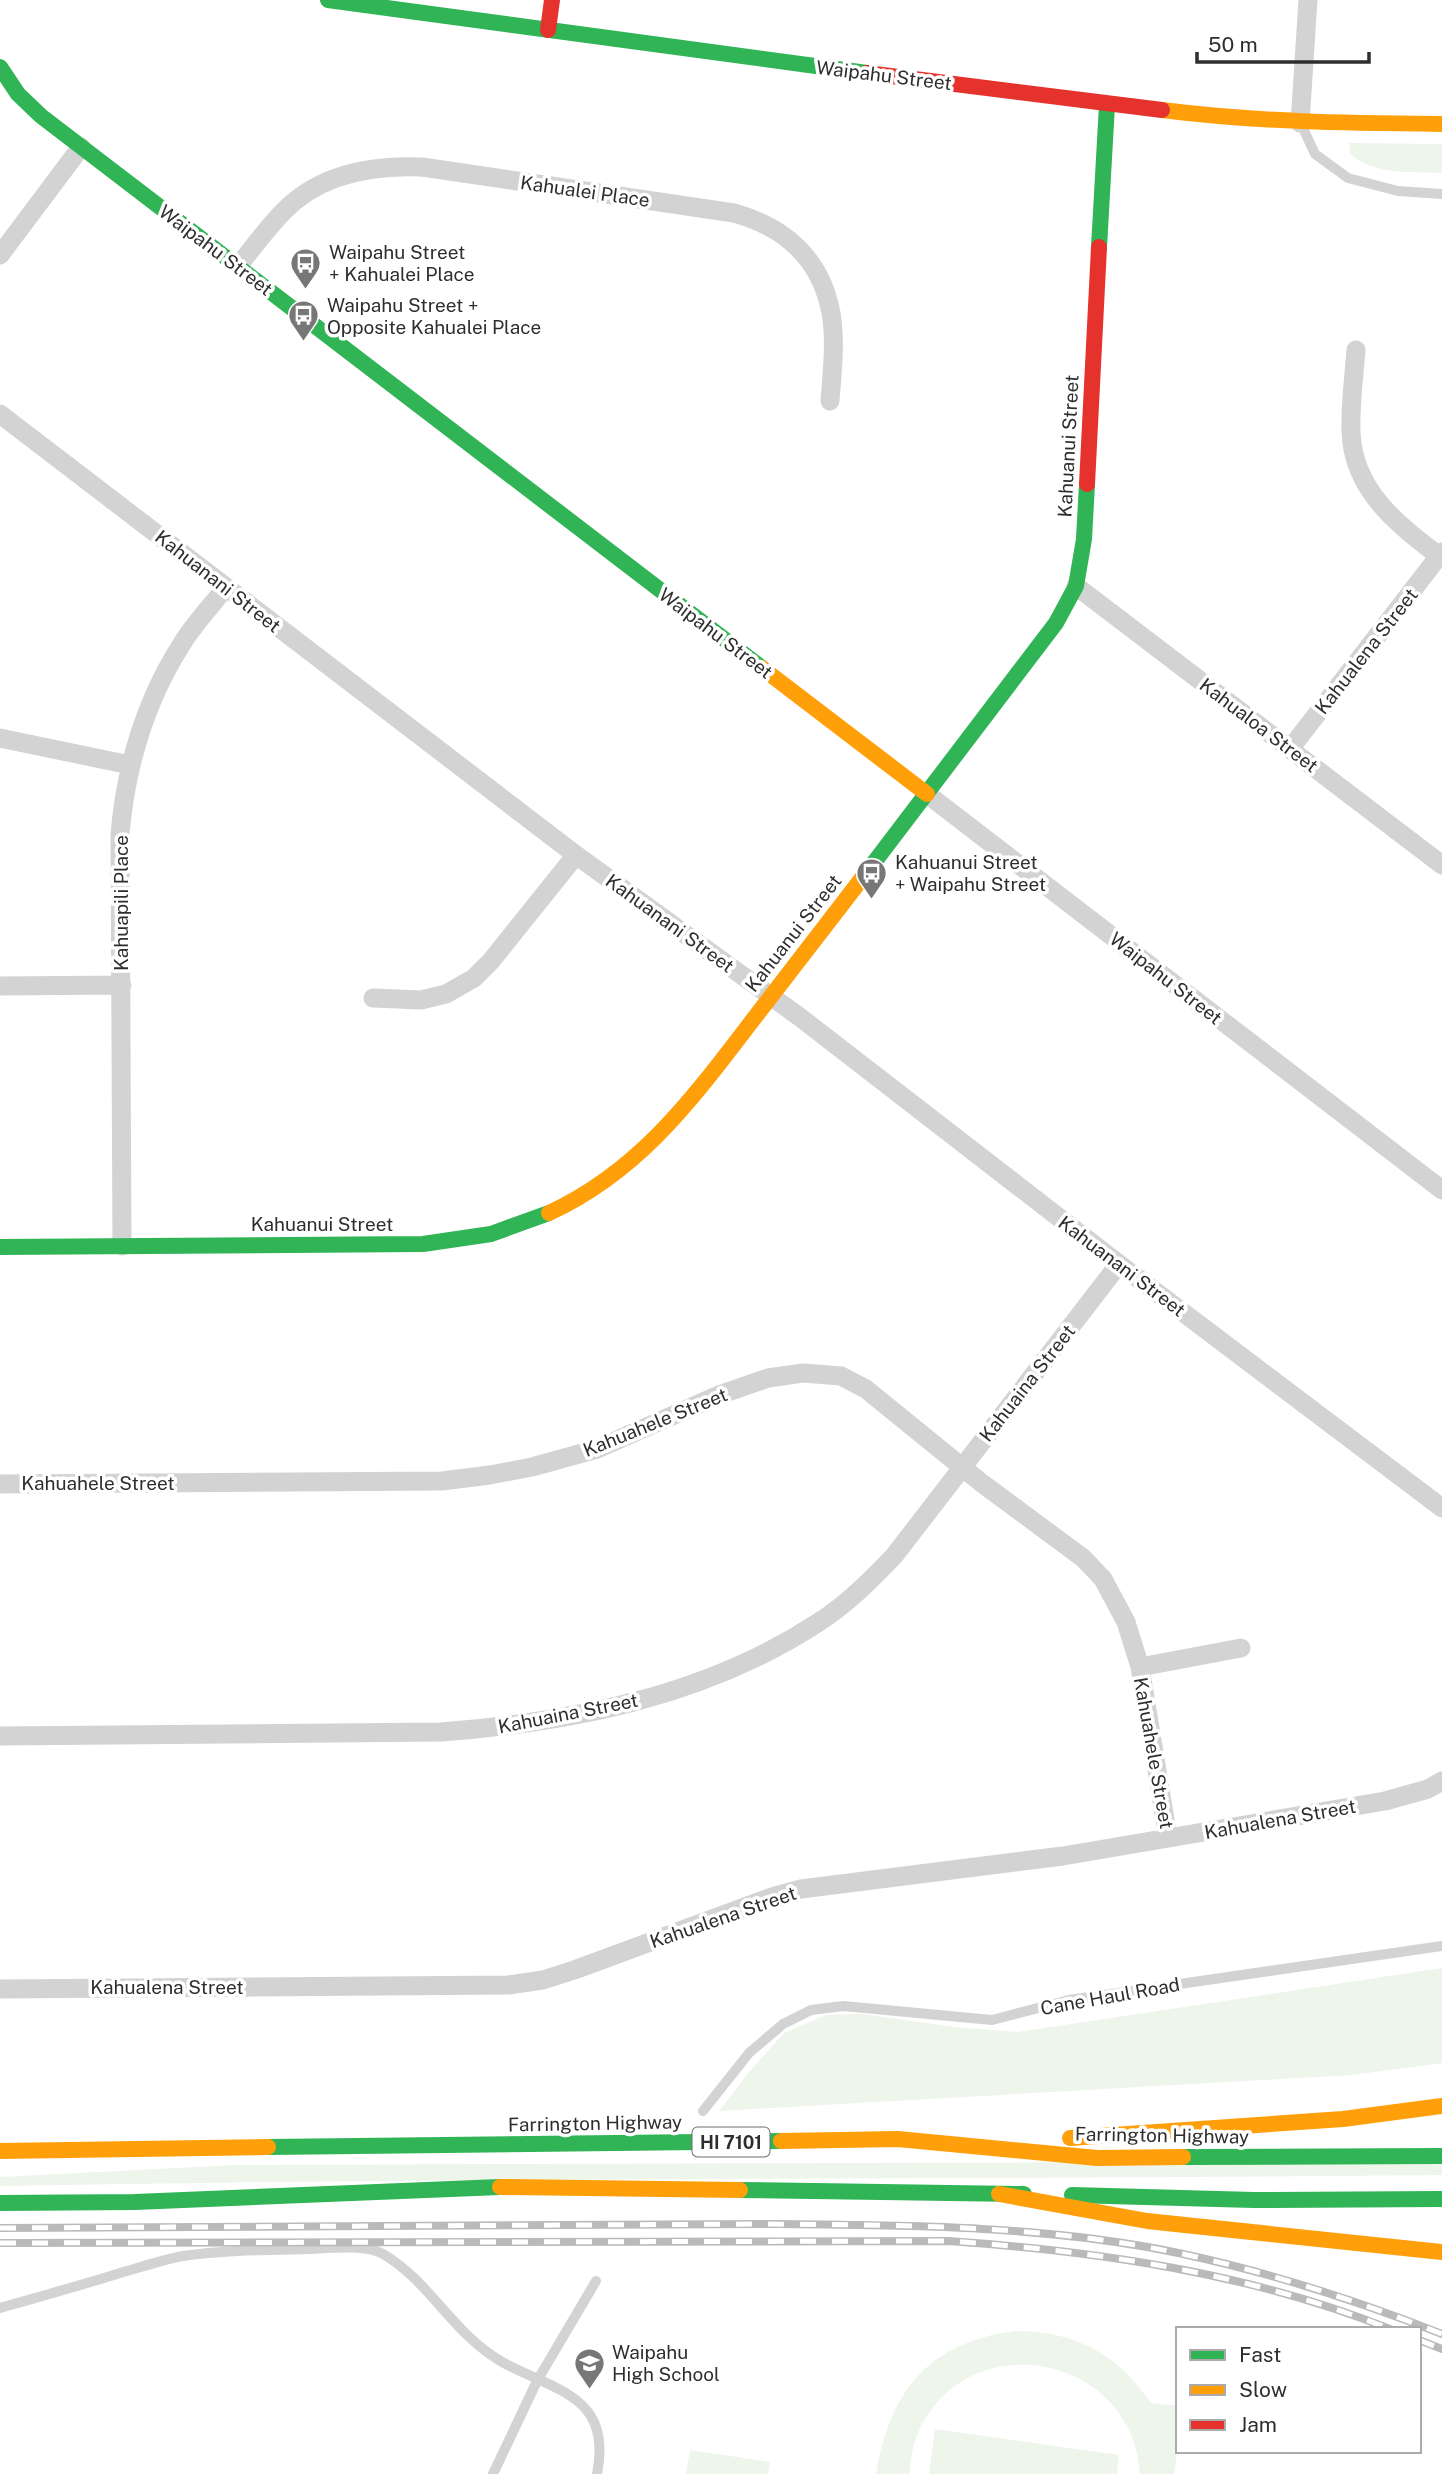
<svg xmlns="http://www.w3.org/2000/svg" width="1442" height="2474" font-family="'Public Sans',sans-serif">
	<style>
		.green { fill: #eef5eb }
		.lines { fill: none; stroke-linecap: round; stroke-linejoin: round }
		.lane { stroke: #d3d3d3; stroke-width: 10 }
		.street { stroke: #d3d3d3; stroke-width: 19 }
		.fast { stroke: #30b455; stroke-width: 16 }
		.slow { stroke: #ff9f0a; stroke-width: 16 }
		.jam { stroke: #e5322d; stroke-width: 16 }
		.rail-casing { stroke: #bababa; stroke-width: 8 }
		.rail { stroke: #fff; stroke-width: 5; stroke-dasharray: 16; stroke-linecap: butt }
		.labels { text-anchor: middle; dominant-baseline: central; stroke-width: 7; stroke-linejoin: round; paint-order: stroke }
		.shield { fill: #fff; stroke: #6d6d6d; stroke-width: 2 }
		.shield-label { font-size: 18px; font-weight: bold; fill: #2e2e2e }
		.street-label { font-size: 19px; fill: #2e2e2e; stroke: #fff }
		.poi-label { font-size: 19px; fill: #2e2e2e; stroke: #fff; text-anchor: start }
	</style>
	<rect width="100%" height="100%" fill="#fff"/>
	<path class="green" d="M1349 143 1442 144V173C1412 172 1373 175 1350 154Z
		M1442 1968V2063L1352 2075 719 2111 750 2071 784 2033 826 2015 862 2014 954 2027 1018 2032Z
		M1442 2161V2175C961 2180 481 2177 0 2186V2177L235 2165Z
		M1015 2331C1076 2331 1117 2354 1151 2403L1178 2406V2448L1174 2474H1140C1133 2354 967 2322 918 2433 912 2446 911 2460 909 2474H876C890 2391 929 2342 1015 2331Z
		M935 2429 1119 2455 1117 2474H929Z
		M690 2450 770 2462 768 2474H686Z"/>
	<g class="lines">
		<path class="lane" d="M1302 126 1315 154 1348 178 1398 191 1442 194
			M703 2111 749 2053 783 2024 811 2010 843 2006 992 2020 1069 2000 1442 1946
			M0 2308C39 2297 78 2286 117 2274 138 2268 161 2260 183 2256 225 2250 268 2250 310 2249 330 2248 366 2244 383 2254 431 2282 454 2336 504 2363 559 2392 612 2397 597 2474
			M493 2474 537 2381 596 2281"/>
		<path class="street" d="M1300 123 1308 0
			M0 255 81 147
			M238 266C253 248 267 228 283 212 319 174 373 165 422 167L734 213C785 227 821 259 831 313 836 342 832 373 830 401
			M1356 350C1354 377 1350 405 1351 432 1353 490 1397 524 1439 556
			M0 414 576 855 801 1018 1119 1264 1442 1508
			M1076 586 1442 865
			M0 738 130 765
			M1290 749 1442 552
			M927 794 1442 1190
			M0 986 122 985
			M373 998 421 1000 446 994 474 978 491 961 576 855
			M122 1246 120 834C126 765 145 701 183 642 195 623 212 605 226 587
			M0 1484 442 1481 490 1475 532 1467 597 1449 719 1395 768 1378 803 1373 841 1376 866 1389 983 1484 1083 1558 1103 1579 1126 1622 1140 1667 1168 1838
			M1140 1667 1241 1648
			M0 1736 441 1732C573 1722 706 1696 819 1622 847 1604 871 1580 894 1556L1119 1264
			M0 1989 508 1985 543 1980 577 1969 772 1897 801 1889 1063 1856 1385 1801 1428 1789 1442 1781"/>
		<path class="fast" d="M328 0 867 73
			M0 67 18 94 41 116 762 668
			M1099 247 1107 105
			M863 877 1056 623 1076 586 1084 539 1087 484
			M0 1247 423 1244 491 1234 549 1213
			M268 2147 781 2141
			M1183 2157 1442 2156
			M740 2190 1024 2194
			M1072 2195 1254 2200 1442 2199
			M0 2203 135 2202 500 2187"/>
		<path class="slow" d="M1162 110C1257 122 1347 123 1442 124
			M762 668 927 794
			M549 1213C640 1171 693 1098 752 1021 789 973 826 925 863 877
			M1070 2138 1343 2119 1442 2106
			M781 2141 898 2139 1097 2158 1183 2157
			M0 2151 268 2147
			M500 2187 740 2190
			M999 2194 1147 2221 1442 2252"/>
		<path class="jam" d="M548 30 552 0
			M867 73 1162 110
			M1087 484 1099 247"/>
		<defs>
			<path id="rail" d="M0 2228 764 2224C901 2225 1049 2225 1183 2254 1272 2273 1358 2301 1442 2334
				M0 2243 948 2241C1097 2251 1250 2273 1390 2329
				M1419 2340 1442 2349"/>
		</defs>
		<use href="#rail" class="rail-casing"/>
		<use href="#rail" class="rail"/>
	</g>
	<defs>
		<symbol id="bus-pin" viewBox="-11 -11 22 30"><path d="M0 17L-7.5 6A9.5 9.5 0 1 1 7.5 6Z" fill="#777" stroke="#fff"/><path d="M-5-6H5V4H4V6H2V4H-2V6H-4V4H-5ZM-3.5-4V0h7V-4ZM-3.5 1.2v1.5H-2V1.2ZM2 1.2v1.5H3.5V1.2Z" fill="#fff"/></symbol>
		<symbol id="school-pin" viewBox="-11 -11 22 30"><path d="M0 17L-7.5 6A9.5 9.5 0 1 1 7.5 6Z" fill="#777" stroke="#fff"/><path d="M0-5L7-2L0 1L-7-2ZM-4 1L0 2.5L4 1V4Q0 6-4 4Z" fill="#fff"/></symbol>
	</defs>
	<g fill-rule="evenodd">
		<use href="#bus-pin" x="288" y="246" width="35" height="47"/>
		<use href="#bus-pin" x="286" y="298" width="35" height="47"/>
		<use href="#bus-pin" x="854" y="856" width="35" height="47"/>
		<use href="#school-pin" x="572" y="2346" width="35" height="47"/>
	</g>
	<g class="labels">
		<rect class="shield" x="692.5" y="2127.5" width="77" height="29" rx="5"/>
		<g class="shield-label">
			<text x="731" y="2142">HI 7101</text>
		</g>
		<g class="street-label">
			<text transform="translate(884 75) rotate(7)">Waipahu Street</text>
			<text transform="translate(585 191) rotate(8)">Kahualei Place</text>
			<text transform="translate(216 250) rotate(37)">Waipahu Street</text>
			<text transform="translate(1068 446) rotate(-87)">Kahuanui Street</text>
			<text transform="translate(218 581) rotate(38)">Kahuanani Street</text>
			<text transform="translate(716 633) rotate(37)">Waipahu Street</text>
			<text transform="translate(1366 651) rotate(-52)">Kahualena Street</text>
			<text transform="translate(1259 725) rotate(37)">Kahualoa Street</text>
			<text transform="translate(121 903) rotate(-90)">Kahuapili Place</text>
			<text transform="translate(670 923) rotate(36)">Kahuanani Street</text>
			<text transform="translate(793 933) rotate(-52)">Kahuanui Street</text>
			<text transform="translate(1166 978) rotate(38)">Waipahu Street</text>
			<text x="322" y="1224">Kahuanui Street</text>
			<text transform="translate(1122 1266) rotate(37)">Kahuanani Street</text>
			<text transform="translate(1027 1383) rotate(-52)">Kahuaina Street</text>
			<text transform="translate(655 1422) rotate(-22)">Kahuahele Street</text>
			<text x="98" y="1483">Kahuahele Street</text>
			<text transform="translate(568 1713) rotate(-11)">Kahuaina Street</text>
			<text transform="translate(1154 1753) rotate(80)">Kahuahele Street</text>
			<text transform="translate(1280 1819) rotate(-10)">Kahualena Street</text>
			<text transform="translate(723 1917) rotate(-19)">Kahualena Street</text>
			<text x="167" y="1987">Kahualena Street</text>
			<text transform="translate(1110 1996) rotate(-10)">Cane Haul Road</text>
			<text transform="translate(595 2123) rotate(-1)">Farrington Highway</text>
			<text transform="translate(1162 2135) rotate(1)">Farrington Highway</text>
		</g>
		<g class="poi-label">
			<text x="329" y="252">Waipahu Street<tspan x="329" dy="22">+ Kahualei Place</tspan></text>
			<text x="327" y="305">Waipahu Street +<tspan x="327" dy="22">Opposite Kahualei Place</tspan></text>
			<text x="895" y="862">Kahuanui Street<tspan x="895" dy="22">+ Waipahu Street</tspan></text>
			<text x="612" y="2352">Waipahu<tspan x="612" dy="22">High School</tspan></text>
		</g>
	</g>
	<rect x="1176" y="2327" width="245" height="126" fill="#ffffff" stroke="#ababab" stroke-width="2"/>
	<rect x="1190" y="2350" width="35" height="10" fill="#30b455" stroke="#ababab" stroke-width="2"/>
	<text x="1239" y="2362" font-size="21" fill="#2e2e2e">Fast</text>
	<rect x="1190" y="2385" width="35" height="10" fill="#ff9f0a" stroke="#ababab" stroke-width="2"/>
	<text x="1239" y="2397" font-size="21" fill="#2e2e2e">Slow</text>
	<rect x="1190" y="2420" width="35" height="10" fill="#e5322d" stroke="#ababab" stroke-width="2"/>
	<text x="1239" y="2432" font-size="21" fill="#2e2e2e">Jam</text>
	<path d="M1197 52v10h172v-10" fill="none" stroke="#2e2e2e" stroke-width="3.5"/>
	<text x="1208" y="52" font-size="21" fill="#2e2e2e" stroke="#ffffff" stroke-width="5" paint-order="stroke">50 m</text>
</svg>
